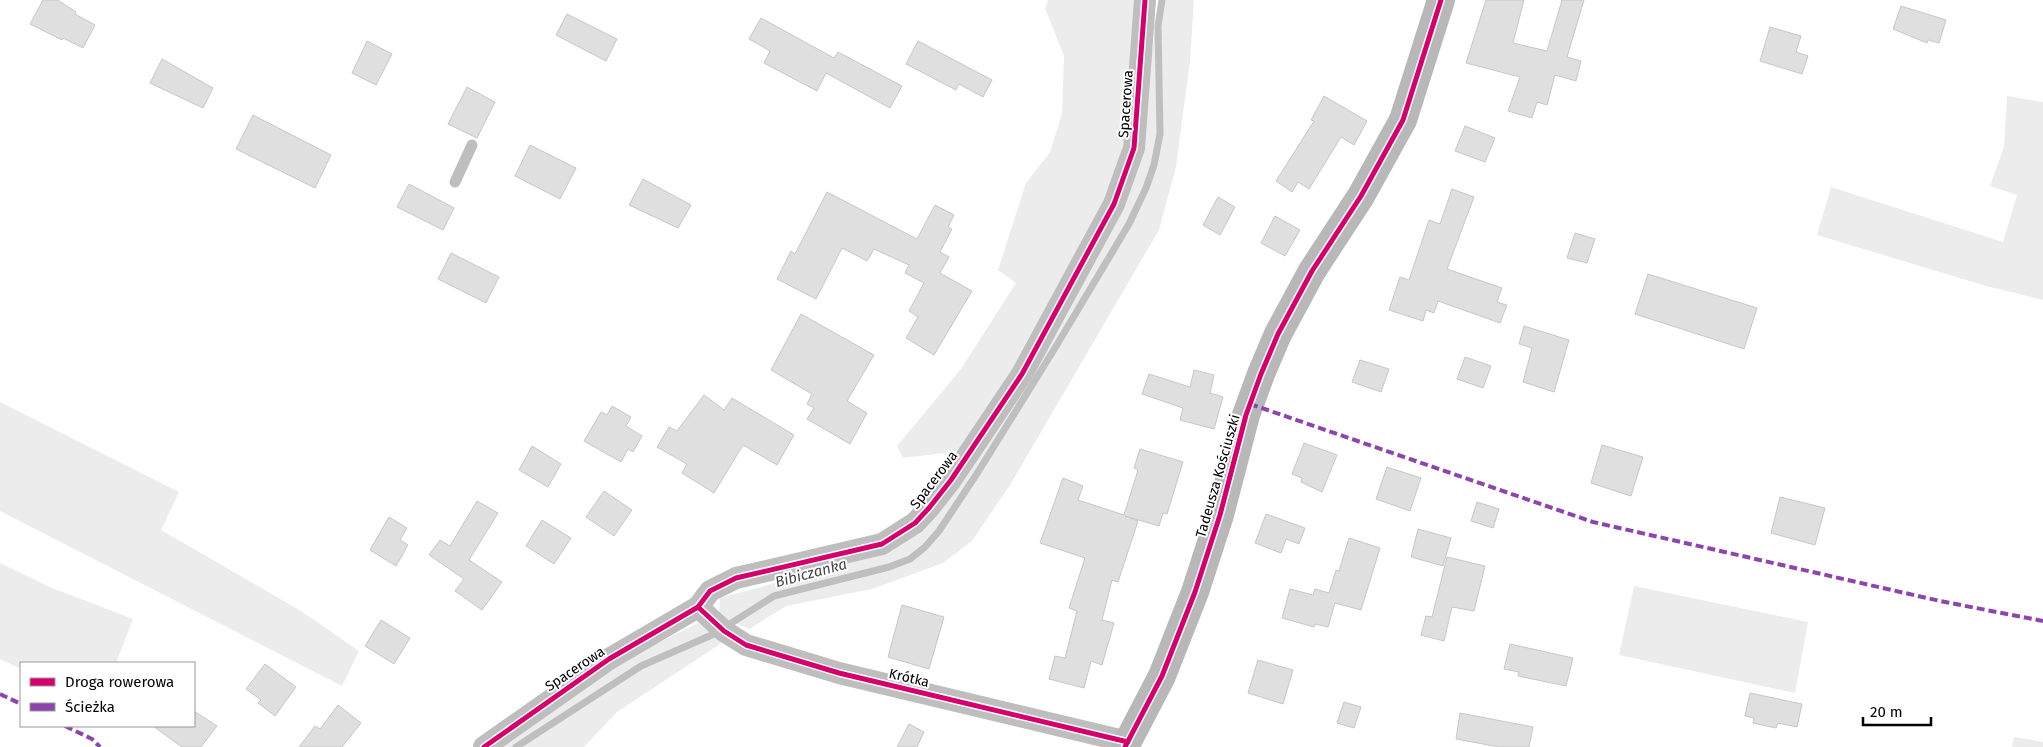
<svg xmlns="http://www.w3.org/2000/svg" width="2043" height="747" font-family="'Fira Sans',sans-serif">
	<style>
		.green { fill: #ececec }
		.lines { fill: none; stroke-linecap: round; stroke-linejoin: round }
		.stream { stroke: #bfbfbf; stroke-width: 7 }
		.building { fill: #dfdfdf; stroke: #c7c7c7 }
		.lane { stroke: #bebebe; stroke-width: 11 }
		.street { stroke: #bebebe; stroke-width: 22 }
		.secondary { stroke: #b8b8b8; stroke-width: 28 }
		.quiet { stroke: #8e44ad; stroke-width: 4; stroke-dasharray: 8 4; stroke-linecap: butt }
		.cycleway-casing { stroke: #fff; stroke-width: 8 }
		.cycleway { stroke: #d6006c; stroke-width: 5 }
		.labels { text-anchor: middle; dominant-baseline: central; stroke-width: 4; stroke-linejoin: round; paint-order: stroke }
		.street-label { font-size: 14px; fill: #000; stroke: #fff }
		.water-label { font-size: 15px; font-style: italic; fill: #444; stroke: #fff }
	</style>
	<rect width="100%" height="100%" fill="#fff"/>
	<path class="green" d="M1048 0H1136L1123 145 1106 209 1017 363 961 451 903 458 897 446 961 369 1016 283 998 270 1026 183 1050 152 1062 114 1064 56 1045 8Z
		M1159 0H1194L1190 61 1176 167 1159 230 1010 485 972 541 943 563 872 589 786 606 749 629 719 616 720 598 893 551 924 524 1119 211 1139 168 1142 127Z
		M2007 96 2043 102V300L1986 286 1817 235 1831 187 2003 242 2017 195 1990 186 2004 147Z
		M0 402 179 492 161 530 301 611 359 651 342 686 0 511Z
		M0 563 52 588 133 619 116 663H21V669L0 659Z
		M1634 586 1808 622 1795 693 1619 655Z
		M698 623 723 642 617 712 584 747H495L614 665Z
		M2014 737 2043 742V747H2012Z"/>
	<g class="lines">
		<path class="stream" d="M516 747 641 666 714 634 774 596 889 567 910 559 925 547 939 531 978 472 1055 348 1129 224 1146 188 1154 165 1160 134 1158 26 1162 0"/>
	</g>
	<path class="building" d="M43 0H58L76 12 75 14 95 25 83 48 63 38 62 40 30 24Z
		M1486 0H1524L1513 43 1547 51 1562 0H1584L1567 57 1581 61 1576 81 1555 75 1547 105 1537 102 1532 118 1508 111 1520 77 1466 63Z
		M1901 6 1946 20 1939 43 1928 40 1927 43 1893 29Z
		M567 14 617 39 606 61 556 35Z
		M761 18 834 58 838 52 902 86 890 108 826 73 817 91 764 63 770 51 749 39Z
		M1770 27 1801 36 1796 52 1808 56 1802 74 1760 61Z
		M367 41 392 54 376 85 352 73Z
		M918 41 992 80 983 97 959 84 956 90 906 64Z
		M162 59 213 88 203 108 150 83Z
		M467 87 495 102 477 138 448 124Z
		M1324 96 1367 121 1354 145 1341 137 1309 189 1298 182 1292 192 1276 181 1314 121 1311 120Z
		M253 115 331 155 315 188 236 149Z
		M1465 126 1495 138 1485 162 1455 151Z
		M530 145 576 168 560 199 515 176Z
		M643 179 691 205 678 228 629 205Z
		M409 184 454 208 443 230 397 207Z
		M1452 189 1474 197 1447 269 1502 288 1497 302 1507 305 1500 323 1438 301 1434 313 1426 310 1423 321 1389 310 1400 277 1409 280 1429 220 1440 224Z
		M827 192 917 239 935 205 954 215 948 227 952 229 940 252 949 257 940 273 972 291 934 355 906 338 918 317 909 311 924 283 905 273 909 265 874 249 867 261 842 248 816 299 777 279 791 251 795 254Z
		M1218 197 1235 207 1220 235 1203 225Z
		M1275 216 1300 230 1285 256 1261 243Z
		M1575 233 1595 239 1587 263 1567 258Z
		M451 253 499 277 486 303 438 279Z
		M1648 274 1757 308 1744 349 1635 314Z
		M801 314 874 355 847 401 867 413 850 444 807 419 814 408 807 404 812 394 771 370Z
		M1524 326 1569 340 1554 392 1523 382 1532 348 1519 344Z
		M1465 357 1491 366 1483 388 1457 379Z
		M1360 360 1389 369 1381 392 1352 382Z
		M1194 370 1214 375 1210 393 1223 397 1214 429 1180 420 1183 408 1142 394 1149 374 1190 387Z
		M704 395 724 410 732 398 794 435 777 465 743 445 714 493 682 473 687 464 657 447 669 427 677 431Z
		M612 406 631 417 626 426 642 436 633 452 628 449 621 462 584 441 601 412 607 415Z
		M1304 443 1337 455 1322 492 1301 482 1302 478 1292 474Z
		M1602 445 1643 457 1631 496 1591 483Z
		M532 446 561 464 548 487 519 470Z
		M1140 449 1183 462 1167 514 1163 513 1159 526 1125 516 1138 521 1118 582 1112 580 1102 620 1114 623 1102 665 1091 661 1084 688 1049 679 1055 656 1065 658 1077 611 1069 608 1085 558 1040 543 1063 478 1083 486 1078 500 1124 515 1138 470 1134 468Z
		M1387 467 1421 478 1410 511 1376 499Z
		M604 491 632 510 614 536 586 517Z
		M1780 497 1825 508 1815 545 1771 533Z
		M477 501 498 513 469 560 502 582 482 610 455 591 464 579 429 555 440 540 450 546Z
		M1477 502 1499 509 1493 528 1471 521Z
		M1266 514 1305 528 1299 544 1286 539 1281 553 1255 543Z
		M389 517 407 528 400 540 408 545 396 566 370 550Z
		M542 520 571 538 554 564 526 546Z
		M1418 529 1451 538 1443 566 1411 557Z
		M1349 538 1380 548 1361 610 1335 603 1328 627 1315 624 1314 627 1282 618 1290 589 1313 595 1315 589 1329 593 1336 570 1339 571Z
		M1447 557 1485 566 1474 611 1452 607 1444 641 1421 635 1426 616 1432 617Z
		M902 605 944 617 929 669 888 657Z
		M381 620 410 638 394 664 365 646Z
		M1510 644 1573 658 1566 686 1518 676 1519 672 1504 669Z
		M1258 660 1293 670 1283 704 1248 693Z
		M265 664 296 687 275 716 258 703 261 700 246 689Z
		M1750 693 1802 704 1797 727 1778 723 1776 728 1753 723 1754 718 1745 716Z
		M1344 702 1361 707 1354 728 1337 723Z
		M338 705 361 723 342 747H299L315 726 320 729Z
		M194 711 217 726 201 747H182L153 726H194Z
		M1460 713 1533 727 1529 747H1499L1456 739Z
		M909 724 924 732 917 747H897Z"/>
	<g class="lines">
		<path class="lane" d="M455 182 472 145"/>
		<path class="street" d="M698 607 724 631 746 645 839 673 1128 742
			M484 747 609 659 698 607 710 591 736 578 882 544 915 523 929 508 951 480 1022 374 1114 204 1134 148 1145 0"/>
		<path class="secondary" d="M1125 747 1162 676 1195 592 1220 515 1246 415 1261 374 1278 334 1312 271 1361 196 1403 120 1441 0"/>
		<path class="quiet" d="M1250 404 1593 522 1940 601 2043 621
			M0 694 21 704
			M65 726 92 739 100 747"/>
		<defs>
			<path id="cycleway" d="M698 607 724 631 746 645 839 673 1128 742
				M484 747 609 659 698 607 710 591 736 578 882 544 915 523 929 508 951 480 1022 374 1114 204 1134 148 1145 0
				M1125 747 1162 676 1195 592 1220 515 1246 415 1261 374 1278 334 1312 271 1361 196 1403 120 1441 0"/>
		</defs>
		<use href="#cycleway" class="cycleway-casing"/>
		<use href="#cycleway" class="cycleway"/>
	</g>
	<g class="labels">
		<g class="street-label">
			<text transform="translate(1126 104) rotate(-86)">Spacerowa</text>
			<text transform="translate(1218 476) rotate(-74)">Tadeusza Kościuszki</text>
			<text transform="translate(934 480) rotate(-53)">Spacerowa</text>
			<text transform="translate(575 669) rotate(-34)">Spacerowa</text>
			<text transform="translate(909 678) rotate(13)">Krótka</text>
		</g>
		<g class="water-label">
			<text transform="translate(811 573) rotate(-15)">Bibiczanka</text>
		</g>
	</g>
	<rect x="20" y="662" width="175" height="65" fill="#ffffff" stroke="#999999"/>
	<rect x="30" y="678" width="25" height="8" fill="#d6006c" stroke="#999999"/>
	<text x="65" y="687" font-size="15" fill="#000000">Droga rowerowa</text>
	<rect x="30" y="703" width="25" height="8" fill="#8e44ad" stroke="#999999"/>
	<text x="65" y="712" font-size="15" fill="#000000">Ścieżka</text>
	<path d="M1863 717v8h68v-8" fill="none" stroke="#000000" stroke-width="2.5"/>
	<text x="1870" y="717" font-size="15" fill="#000000" stroke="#ffffff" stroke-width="4" paint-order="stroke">20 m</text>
</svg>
